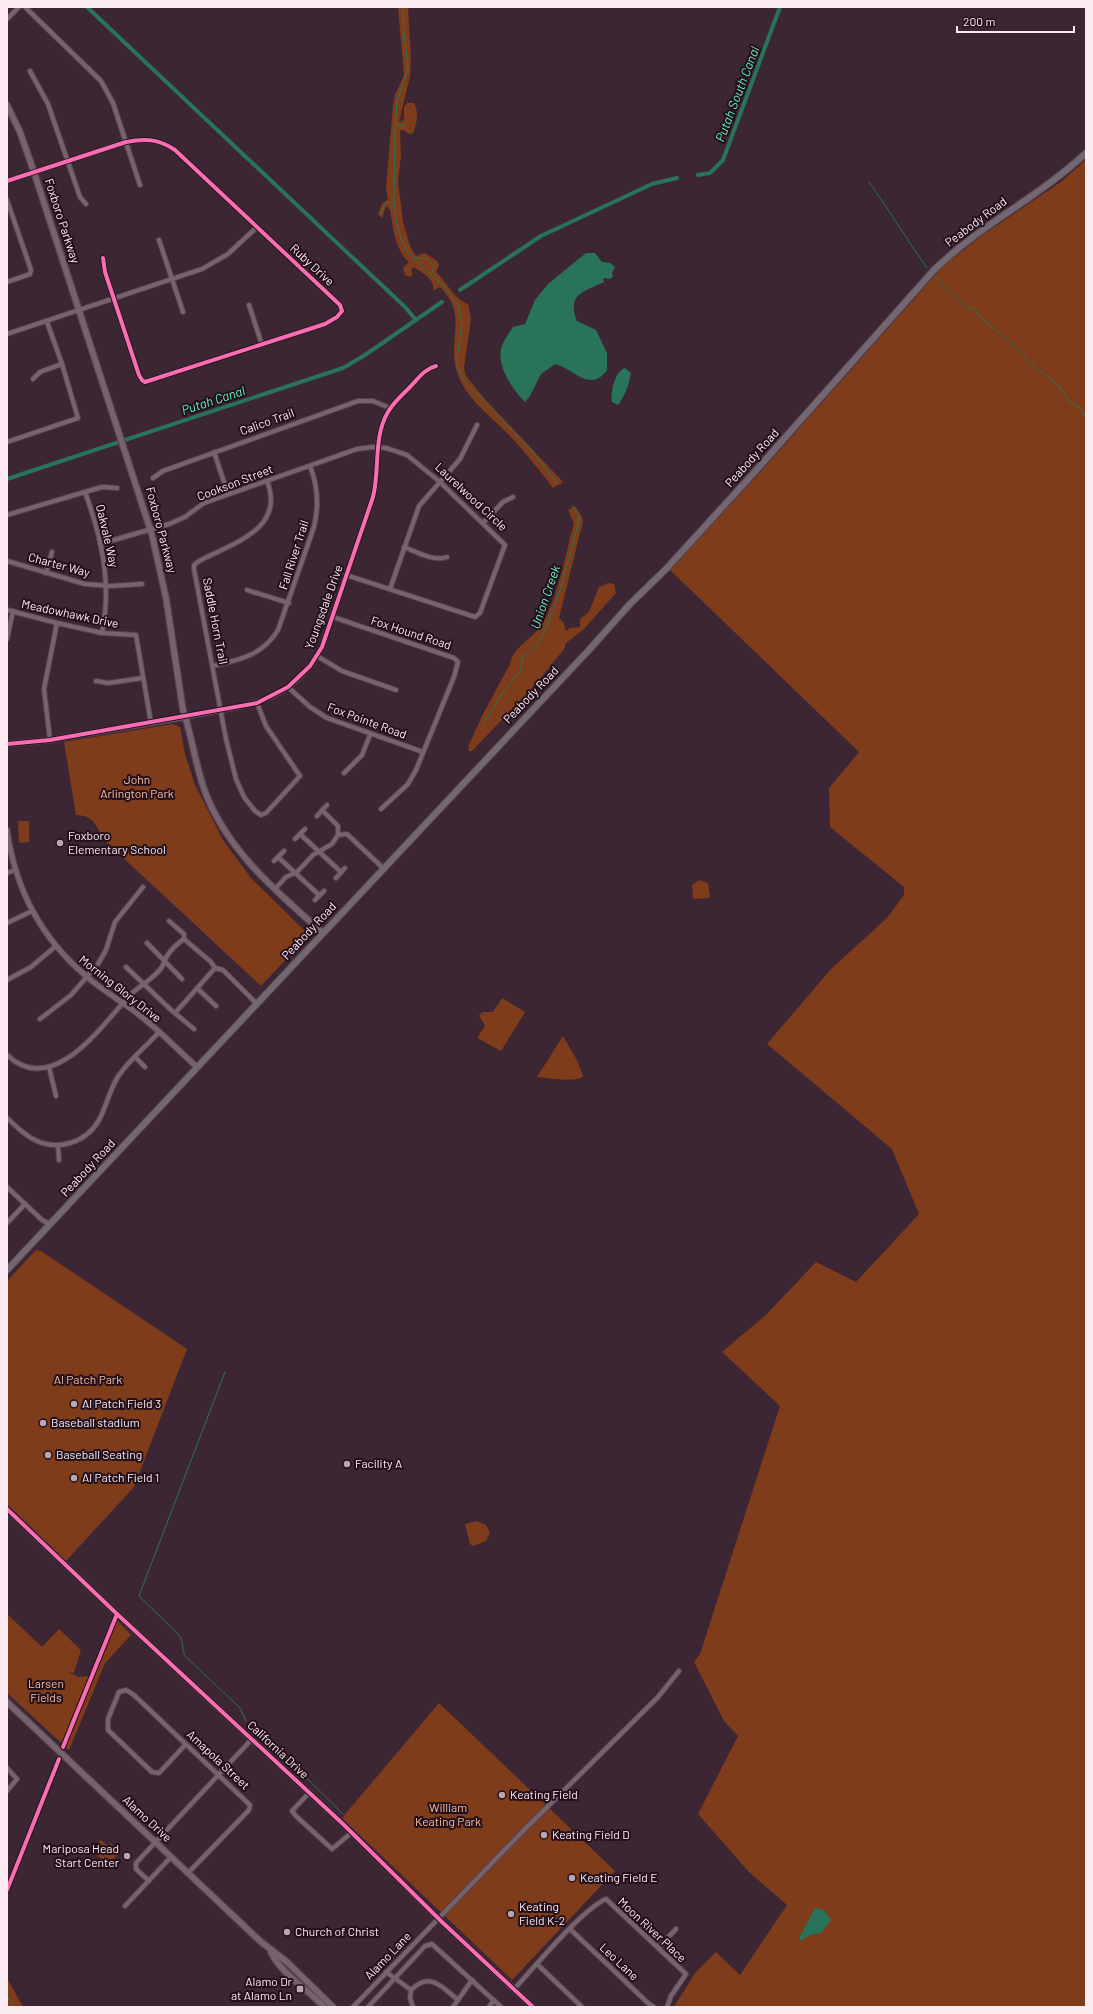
<svg xmlns="http://www.w3.org/2000/svg" width="1093" height="2014" font-family="Barlow,sans-serif">
  <style>
    .green { fill: #7e3c1a }
    .water { fill: #28735a }
    .lines { fill: none; stroke-linecap: round; stroke-linejoin: round }
    .stream { stroke: #28735a; stroke-width: 1 }
    .canal { stroke: #28735a; stroke-width: 4 }
    .minor-casing { stroke: #56444e; stroke-width: 6 }
    .tertiary-casing { stroke: #56444e; stroke-width: 7 }
    .secondary-casing { stroke: #56444e; stroke-width: 8 }
    .primary-casing { stroke: #56444e; stroke-width: 8 }
    .minor { stroke: #76636e; stroke-width: 4 }
    .tertiary { stroke: #76636e; stroke-width: 5 }
    .secondary { stroke: #76636e; stroke-width: 5.5 }
    .primary { stroke: #736774; stroke-width: 6 }
    .cycleway-casing { stroke: #220f19; stroke-width: 6 }
    .cycleway { stroke: #f96db3; stroke-width: 4 }
    .poi-dot { fill: #baa6b1; stroke: #220f19; stroke-width: 1.5 }
    .labels { text-anchor: middle; stroke-width: 4; stroke-linejoin: round; paint-order: stroke }
    .street-label { font-size: 12px; fill: #fdebf4; stroke: #220f19 }
    .park-label { font-size: 12px; fill: #f6bfa4; stroke: #220f19 }
    .poi-label { font-size: 12px; fill: #fdebf4; stroke: #220f19; text-anchor: start }
    .water-label { font-size: 13px; font-style: italic; fill: #61f5c1; stroke: #220f19 }
  </style>
  <rect width="100%" height="100%" fill="#3d2634"/>
  <g class="green">
    <path d="M398 7H408L411 60 410 76 399 122 404 120V107L407 103H414C419 111 417 125 413 133L409 134 403 130 400 131 401 155 398 182 403 222 410 246 416 256 425 253 437 261 439 265 436 272C447 282 453 298 468 304L471 319 464 368 466 376 483 397 563 482 553 488C540 471 526 453 511 437 493 418 467 400 458 375 445 341 470 316 440 287L433 291C435 279 424 274 415 268L413 267 411 270 413 274 410 277 405 275 403 268 409 262C395 250 393 227 390 210L386 206 382 218 378 214 382 204 388 199 386 188 393 106 395 95 404 75Z"/>
    <path d="M1086 160V2007H674L695 1973 716 1952 740 1975 787 1905 749 1872 698 1814 738 1736 724 1721 694 1662 700 1654 780 1406 722 1352 767 1314 816 1262 856 1282 919 1214 892 1149 767 1044 831 969 887 918 904 895V887L830 827 829 788 859 752 670 570 763 469 944 265 984 234 1062 181Z"/>
    <path d="M575 506 582 517 583 521 559 618 564 623 565 629 567 631 570 628 580 627V619L589 612 599 587 608 583 614 584 616 593 584 629 565 644V648L534 686 472 751H469L468 747 482 716 510 664C512 648 531 640 540 627 557 604 566 552 574 523L568 510Z"/>
    <path d="M173 724 180 727 185 754 195 785 223 840 251 878 306 932V938L261 986 105 841C95 826 96 816 76 815L64 742Z"/>
    <path d="M18 821H29V842L19 843Z"/>
    <path d="M699 880 708 883 710 896 709 898 693 899 692 885Z"/>
    <path d="M502 998 525 1012 501 1051 477 1038 485 1026 479 1015 483 1012H493Z"/>
    <path d="M563 1036 578 1062 583 1076C577 1083 547 1078 537 1077Z"/>
    <path d="M36 1250 41 1251 187 1349 134 1487 66 1561 7 1504V1281Z"/>
    <path d="M476 1521 486 1525 490 1533 486 1541 473 1546 470 1544 465 1524Z"/>
    <path d="M7 1614 42 1647 59 1629 81 1650 74 1673 67 1671 79 1677 89 1676 113 1616 131 1635 105 1663 69 1750 7 1693Z"/>
    <path d="M439 1703 615 1871 512 1980 342 1818Z"/>
    <path d="M101 1840 108 1846 111 1843 119 1853 108 1865 92 1850Z"/>
    <path d="M7 1978 23 2007H7Z"/>
  </g>
  <g class="water">
    <path d="M586 253H595L602 262 610 263 615 267 612 273 613 276 610 279 604 278 603 279 604 282C585 291 566 294 577 321L596 330 607 353V370C590 394 573 368 555 364L541 374 530 396 525 402C513 390 497 367 501 349 503 341 509 333 513 327L525 324 535 300 548 284Z"/>
    <path d="M625 368 631 373C629 384 625 396 618 405L612 402C610 392 615 371 625 368Z"/>
    <path d="M815 1908 824 1910 831 1920 821 1933 810 1935 800 1941 799 1938Z"/>
  </g>
  <g class="lines">
    <g class="stream">
      <path d="M403 7 404 34 408 68 397 102 395 130 394 202 397 225 402 241 412 258 444 286 458 305 462 322 457 359 458 368 465 382 531 450 557 483"/>
      <path d="M397 125H405"/>
      <path d="M869 182C890 211 907 240 927 268"/>
      <path d="M381 214 386 203 394 202"/>
      <path d="M414 258C423 258 430 257 434 268L432 273"/>
      <path d="M935 277C947 287 961 307 977 311V314L1022 353 1036 368 1058 385 1069 401 1079 407 1086 417"/>
      <path d="M482 726 504 691 520 671 523 656C528 652 535 649 539 642 558 609 568 559 579 521V515L572 506"/>
      <path d="M225 1372 139 1596 179 1635C184 1642 181 1650 186 1657L240 1708 246 1721"/>
      <path d="M268 1740 343 1814"/>
      <path d="M7 1996 13 2007"/>
    </g>
    <g class="canal">
      <path d="M87 7 405 307 416 320"/>
      <path d="M698 175 710 173 723 160 780 7"/>
      <path d="M460 290 541 236 652 184 677 178"/>
      <path d="M7 479 343 368 365 355 442 302"/>
    </g>
    <defs>
      <g id="minor">
        <path d="M25 7 101 81 113 103 140 185"/>
        <path d="M7 19 19 7"/>
        <path d="M30 71 48 104 80 197 86 204"/>
        <path d="M7 181 126 142C145 138 159 139 175 150L340 305 342 311 337 317 325 324 145 382 142 380 139 375 105 272 103 258"/>
        <path d="M7 200 31 270 30 274 7 282"/>
        <path d="M159 240 183 312"/>
        <path d="M249 305 262 345"/>
        <path d="M7 334 202 269 228 254 257 227"/>
        <path d="M33 379 40 372 62 364"/>
        <path d="M7 442 78 418 62 364 47 322"/>
        <path d="M214 452 228 494"/>
        <path d="M153 478 163 471 358 401H373L390 408"/>
        <path d="M85 492C102 539 112 583 102 633"/>
        <path d="M7 515 102 487 117 488"/>
        <path d="M483 523 503 502 513 497"/>
        <path d="M100 544 169 524 185 517 204 503 357 449 373 447 386 448 407 455 440 482 505 545 480 613 475 617 346 575"/>
        <path d="M404 547C417 552 434 562 447 557"/>
        <path d="M7 561 85 584 111 586 142 584"/>
        <path d="M46 573 52 552"/>
        <path d="M390 589 419 506 460 459 477 425"/>
        <path d="M247 590 289 603"/>
        <path d="M7 610 57 623 102 633 136 635 151 723"/>
        <path d="M333 617 454 658 458 662 454 677 416 770 408 784 381 809"/>
        <path d="M7 639 13 611"/>
        <path d="M317 656 342 671 396 690"/>
        <path d="M213 666C240 660 263 655 278 630L314 527C319 506 318 486 310 466"/>
        <path d="M96 681 108 683 143 678"/>
        <path d="M288 687 310 707 327 718 423 752"/>
        <path d="M257 703 266 726 300 776 266 813 261 815 255 811 244 797 236 779 226 739 194 569V565L199 561C233 543 286 529 267 481"/>
        <path d="M186 717C244 705 291 706 322 647L373 497C380 470 373 437 388 412 393 403 402 395 410 387 418 379 424 369 436 366"/>
        <path d="M50 740 44 689 57 623"/>
        <path d="M344 773 362 755 370 735"/>
        <path d="M322 810 338 826V835L347 834 383 868"/>
        <path d="M317 816 327 805"/>
        <path d="M300 834 341 872"/>
        <path d="M295 839 305 829"/>
        <path d="M278 857 319 895"/>
        <path d="M274 861 284 851"/>
        <path d="M7 873 15 870"/>
        <path d="M336 878 345 868"/>
        <path d="M275 889 286 877 297 872 313 855 332 844 338 835"/>
        <path d="M315 900 324 891"/>
        <path d="M169 921 184 934V939L211 962 215 968"/>
        <path d="M7 923 32 911"/>
        <path d="M147 943 182 979"/>
        <path d="M126 967 170 1009 194 1029"/>
        <path d="M215 968 223 970 256 1003"/>
        <path d="M7 980 31 967 56 946"/>
        <path d="M197 988 216 1006"/>
        <path d="M176 1012 215 968"/>
        <path d="M40 1019 71 995 98 964 106 950 115 922 143 887"/>
        <path d="M7 1055C52 1098 101 1027 128 997 138 986 153 980 162 967 164 964 165 959 167 956 171 950 178 943 184 939"/>
        <path d="M136 1058 145 1067"/>
        <path d="M49 1067 56 1096"/>
        <path d="M7 1118C15 1125 23 1134 33 1139 57 1152 86 1143 99 1120 106 1107 109 1093 116 1080 126 1062 146 1047 159 1032"/>
        <path d="M58 1146 59 1160"/>
        <path d="M7 1187 42 1220 50 1224"/>
        <path d="M7 1223 25 1204"/>
        <path d="M186 1744 159 1773 152 1772 108 1730V1719L119 1692 126 1690 134 1695 250 1805 249 1810 188 1873"/>
        <path d="M7 1768 17 1779 7 1791"/>
        <path d="M309 1793 292 1811 296 1816 332 1849 351 1833"/>
        <path d="M149 1881 136 1869V1863L252 1739"/>
        <path d="M125 1906 171 1857"/>
        <path d="M570 1929 649 2004 654 2007"/>
        <path d="M658 1948 676 1929"/>
        <path d="M537 1964 582 2007"/>
        <path d="M386 1972 411 1990"/>
        <path d="M514 1989C535 1967 581 1910 606 1899L686 1974 671 1996 667 2007"/>
        <path d="M353 2007 523 1831 658 1697 679 1671"/>
        <path d="M368 2007 425 1946 432 1944 501 2007"/>
        <path d="M413 2007 410 1998 411 1990C430 1971 442 1987 458 2000"/>
        <path d="M453 2007 472 1980"/>
        <path d="M489 2007 494 2000"/>
      </g>
      <g id="tertiary">
        <path d="M7 744 50 740 186 717"/>
        <path d="M7 830C15 888 41 938 86 976 104 992 125 1003 143 1018 162 1033 179 1051 197 1067"/>
        <path d="M7 1509 117 1614 343 1824 442 1922 533 2007"/>
      </g>
      <g id="secondary">
        <path d="M7 105 20 132 34 172 152 535 166 598 183 710C192 736 195 763 204 789 226 850 276 891 323 933"/>
        <path d="M7 1702 260 1941 287 1962 333 2007"/>
        <path d="M271 1952C281 1974 308 1989 324 2007"/>
      </g>
      <path id="primary" d="M7 1270 588 651 630 604 667 568 751 476 934 270C980 225 1039 197 1086 153"/>
    </defs>
    <use href="#minor" class="minor-casing"/>
    <use href="#tertiary" class="tertiary-casing"/>
    <use href="#secondary" class="secondary-casing"/>
    <use href="#primary" class="primary-casing"/>
    <use href="#minor" class="minor"/>
    <use href="#tertiary" class="tertiary"/>
    <use href="#secondary" class="secondary"/>
    <use href="#primary" class="primary"/>
    <defs>
      <g id="cycleway">
        <path d="M7 181 126 142C145 138 159 139 175 150L340 305 342 311 337 317 325 324 145 382 142 380 139 375 105 272 103 258"/>
        <path d="M7 744 50 740 257 703 288 687 310 666 322 647 373 497C380 470 373 437 388 412 393 403 402 395 410 387 418 379 424 369 436 366"/>
        <path d="M7 1509 117 1614 343 1824 442 1922 533 2007"/>
        <path d="M63 1747 117 1614"/>
        <path d="M7 1890 59 1759"/>
      </g>
    </defs>
    <use href="#cycleway" class="cycleway-casing"/>
    <use href="#cycleway" class="cycleway"/>
  </g>
  <g class="poi-dot">
    <circle cx="60" cy="843" r="4"/>
    <circle cx="74" cy="1404" r="4"/>
    <circle cx="43" cy="1423" r="4"/>
    <circle cx="48" cy="1455" r="4"/>
    <circle cx="347" cy="1464" r="4"/>
    <circle cx="74" cy="1478" r="4"/>
    <circle cx="502" cy="1795" r="4"/>
    <circle cx="544" cy="1835" r="4"/>
    <circle cx="127" cy="1856" r="4"/>
    <circle cx="572" cy="1878" r="4"/>
    <circle cx="511" cy="1914" r="4"/>
    <circle cx="287" cy="1932" r="4"/>
    <rect x="296" y="1985" width="8" height="8" rx="2"/>
  </g>
  <g class="labels">
    <g class="street-label">
      <text transform="translate(62 221) rotate(72)" y="4">Foxboro Parkway</text>
      <text transform="translate(976 222) rotate(-37)" y="4">Peabody Road</text>
      <text transform="translate(312 265) rotate(43)" y="4">Ruby Drive</text>
      <text transform="translate(267 422) rotate(-20)" y="4">Calico Trail</text>
      <text transform="translate(752 458) rotate(-48)" y="4">Peabody Road</text>
      <text transform="translate(235 483) rotate(-21)" y="4">Cookson Street</text>
      <text transform="translate(471 497) rotate(43)" y="4">Laurelwood Circle</text>
      <text transform="translate(161 530) rotate(75)" y="4">Foxboro Parkway</text>
      <text transform="translate(107 536) rotate(77)" y="4">Oakvale Way</text>
      <text transform="translate(294 555) rotate(-72)" y="4">Fall River Trail</text>
      <text transform="translate(59 565) rotate(15)" y="4">Charter Way</text>
      <text transform="translate(324 607) rotate(-70)" y="4">Youngsdale Drive</text>
      <text transform="translate(70 614) rotate(12)" y="4">Meadowhawk Drive</text>
      <text transform="translate(215 621) rotate(79)" y="4">Saddle Horn Trail</text>
      <text transform="translate(411 633) rotate(18)" y="4">Fox Hound Road</text>
      <text transform="translate(531 695) rotate(-46)" y="4">Peabody Road</text>
      <text transform="translate(367 721) rotate(20)" y="4">Fox Pointe Road</text>
      <text transform="translate(309 931) rotate(-47)" y="4">Peabody Road</text>
      <text transform="translate(120 989) rotate(38)" y="4">Morning Glory Drive</text>
      <text transform="translate(88 1168) rotate(-47)" y="4">Peabody Road</text>
      <text transform="translate(278 1750) rotate(43)" y="4">California Drive</text>
      <text transform="translate(218 1760) rotate(43)" y="4">Amapola Street</text>
      <text transform="translate(147 1819) rotate(43)" y="4">Alamo Drive</text>
      <text transform="translate(652 1930) rotate(43)" y="4">Moon River Place</text>
      <text transform="translate(388 1956) rotate(-46)" y="4">Alamo Lane</text>
      <text transform="translate(619 1962) rotate(43)" y="4">Leo Lane</text>
    </g>
    <g class="park-label">
      <text x="137" y="784">John<tspan x="137" dy="14">Arlington Park</tspan></text>
      <text x="88" y="1384">Al Patch Park</text>
      <text x="46" y="1688">Larsen<tspan x="46" dy="14">Fields</tspan></text>
      <text x="448" y="1812">William<tspan x="448" dy="14">Keating Park</tspan></text>
    </g>
    <g class="poi-label">
      <text x="68" y="840">Foxboro<tspan x="68" dy="14">Elementary School</tspan></text>
      <text x="82" y="1408">Al Patch Field 3</text>
      <text x="51" y="1427">Baseball stadium</text>
      <text x="56" y="1459">Baseball Seating</text>
      <text x="355" y="1468">Facility A</text>
      <text x="82" y="1482">Al Patch Field 1</text>
      <text x="510" y="1799">Keating Field</text>
      <text x="552" y="1839">Keating Field D</text>
      <text x="119" y="1853" text-anchor="end">Mariposa Head<tspan x="119" dy="14">Start Center</tspan></text>
      <text x="580" y="1882">Keating Field E</text>
      <text x="519" y="1911">Keating<tspan x="519" dy="14">Field K-2</tspan></text>
      <text x="295" y="1936">Church of Christ</text>
      <text x="292" y="1986" text-anchor="end">Alamo Dr<tspan x="292" dy="14">at Alamo Ln</tspan></text>
    </g>
    <g class="water-label">
      <text transform="translate(737 94) rotate(-69)" y="5">Putah South Canal</text>
      <text transform="translate(213 400) rotate(-18)" y="5">Putah Canal</text>
      <text transform="translate(545 597) rotate(-71)" y="5">Union Creek</text>
    </g>
  </g>
  <rect width="1093" height="2014" fill="none" stroke="#fdebf4" stroke-width="16"/>
  <path d="M957 26v6h117v-6" fill="none" stroke="#fdebf4" stroke-width="2"/>
  <text x="963" y="26" font-size="12" fill="#fdebf4" stroke="#220f19" stroke-width="3" paint-order="stroke">200 m</text>
</svg>
